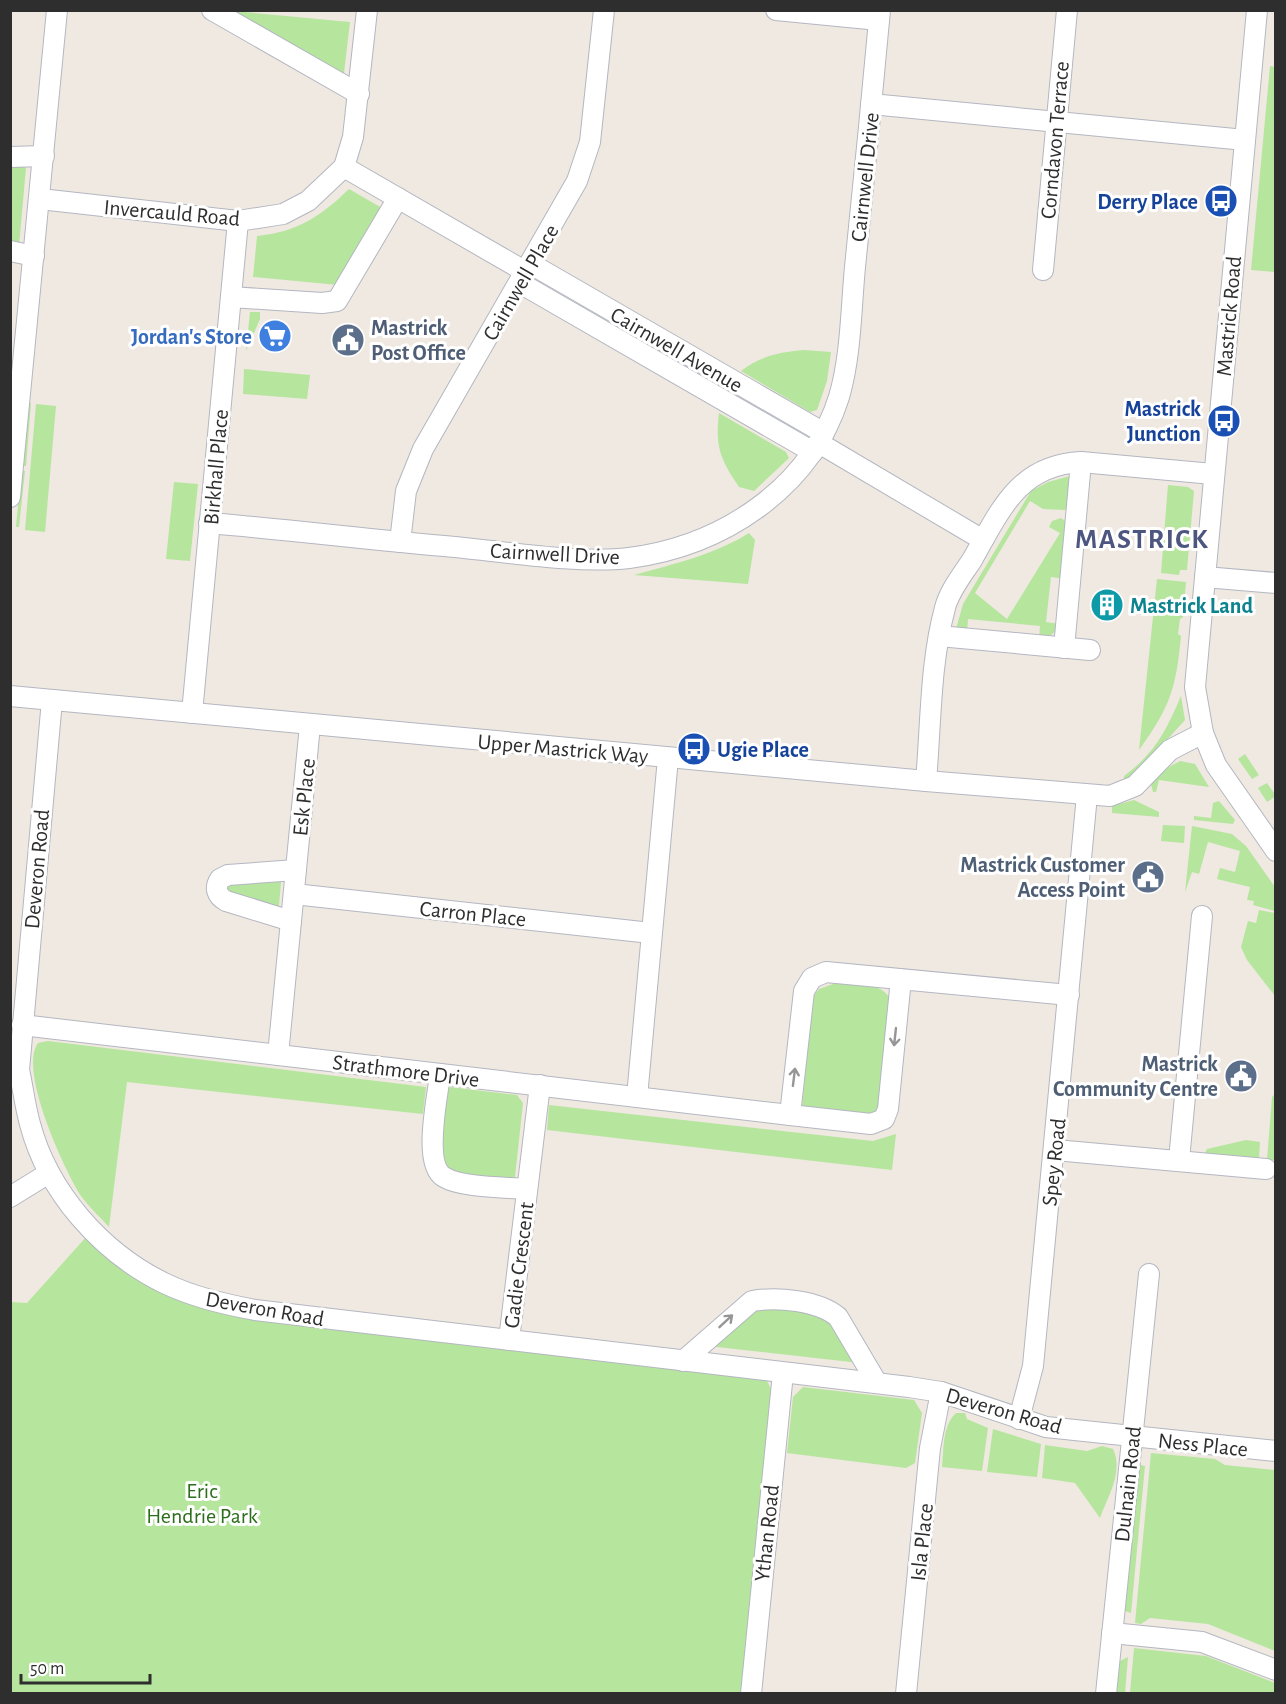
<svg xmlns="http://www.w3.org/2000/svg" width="1286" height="1704" font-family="'Alegreya Sans',sans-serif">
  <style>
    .green { fill: #b6e59e }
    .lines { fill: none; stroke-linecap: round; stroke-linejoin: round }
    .street-casing { stroke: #b4b7c1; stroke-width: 22 }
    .street { stroke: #fff; stroke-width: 20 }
    .oneway { stroke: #969696 }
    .labels { text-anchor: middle; stroke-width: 6; stroke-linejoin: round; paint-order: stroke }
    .street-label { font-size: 22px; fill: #2e2e2e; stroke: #fff }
    .transit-label { font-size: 22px; font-weight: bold; fill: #164399; stroke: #fff; text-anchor: end }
    .service-label { font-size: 22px; font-weight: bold; fill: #4e5e75; stroke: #fff; text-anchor: end }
    .shop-label { font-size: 22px; font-weight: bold; fill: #366cbe; stroke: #fff; text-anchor: end }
    .culture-label { font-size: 22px; font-weight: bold; fill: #0d838f; stroke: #fff; text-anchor: start }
    .park-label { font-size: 22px; fill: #2c6e1b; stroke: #fff }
    .district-label { font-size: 28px; font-weight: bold; letter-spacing: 1.5px; fill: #4d5680; stroke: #fff }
  </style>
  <rect width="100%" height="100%" fill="#efe9e1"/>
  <g class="green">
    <path d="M234 11 350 22 344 73 336 74Z"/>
    <path d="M1270 66 1276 67 1275 272 1251 270Z"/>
    <path d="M10 164H20L26 168 19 245H10Z"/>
    <path d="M349 189 382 208 338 285 253 277 257 236C297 232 320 217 349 189Z"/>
    <path d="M250 312H260V319L246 351Z"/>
    <path d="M804 350 831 352 827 381 817 410 810 412 741 371C760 356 780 352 804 350Z"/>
    <path d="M244 369 310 375 307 399 243 394Z"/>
    <path d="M27 403H31L26 466H22Z"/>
    <path d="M36 404 56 406 45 532 25 530Z"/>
    <path d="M719 413 786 452 789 458 754 491 739 487C720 459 715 447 719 413Z"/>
    <path d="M21 471H25L19 527H16Z"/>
    <path d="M1070 476V505L1065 510 1043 509 1030 501 975 593 1007 619 1060 533 1049 527 1052 521 1061 518 1069 524 1065 579 1051 577 1046 622 1060 624C1055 634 1050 637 1039 639L1040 626 968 619 967 632 956 629 963 604 1031 491 1048 482Z"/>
    <path d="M174 482 198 484 190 561 166 559Z"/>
    <path d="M1168 485 1188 487 1194 491 1187 570H1180L1179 575 1161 573Z"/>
    <path d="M749 533 755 540 748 584 634 575C673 564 714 555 749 533Z"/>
    <path d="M1157 579 1186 582 1183 617 1180 619 1178 634 1181 636C1176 689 1170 707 1139 750Z"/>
    <path d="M1181 696 1185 720 1136 774 1124 781V776C1155 753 1166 731 1181 696Z"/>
    <path d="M1245 754 1259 775 1252 779 1238 759Z"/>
    <path d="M1180 761 1195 764 1209 787 1159 780 1156 792H1153L1151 784 1165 769Z"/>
    <path d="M1267 783 1276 796 1267 802 1258 788Z"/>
    <path d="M1134 800 1159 812V817L1112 813V806Z"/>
    <path d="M1219 801 1235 820 1233 824 1194 820V816L1211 818 1213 803Z"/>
    <path d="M1163 825 1185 826 1184 843 1161 841Z"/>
    <path d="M1192 826 1232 834 1246 846 1275 887V911L1253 905 1254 901 1247 900 1250 887 1217 879 1220 868 1235 872 1240 851 1208 842 1199 874 1192 872 1185 892Z"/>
    <path d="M282 871 278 917 226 901 217 883Z"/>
    <path d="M1259 910 1275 913V996L1247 960 1241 947 1248 921 1256 923Z"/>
    <path d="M836 983C856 985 881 981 891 1000L881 1105 876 1114 866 1117 802 1107 813 997 819 989Z"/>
    <path d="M48 1041 426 1087 423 1114 127 1082 109 1227C100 1217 89 1207 81 1196 64 1169 18 1070 38 1043Z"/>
    <path d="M450 1087 517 1095 523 1103 515 1177 508 1180C485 1177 455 1180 441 1159L445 1093Z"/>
    <path d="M1275 1094V1160H1267L1272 1097Z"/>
    <path d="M549 1105 873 1141 896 1134 892 1170 547 1130Z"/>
    <path d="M1246 1140 1260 1142 1259 1158 1205 1153 1207 1149Z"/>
    <path d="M87 1236 162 1291 758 1376 767 1381 772 1391 743 1693H11L10 1302 27 1303Z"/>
    <path d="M761 1304 826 1316 860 1363 708 1346Z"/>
    <path d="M803 1387 914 1400 922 1413 915 1463 906 1468 787 1453 793 1397Z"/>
    <path d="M956 1413H965L967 1419 988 1428 982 1471 942 1467C944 1449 942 1426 956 1413Z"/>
    <path d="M993 1429 1041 1444 1037 1477 987 1472Z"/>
    <path d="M1045 1445 1087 1451 1102 1446 1113 1449C1124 1472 1107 1498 1100 1518L1075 1483 1042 1478Z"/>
    <path d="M1151 1453 1215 1459 1225 1465 1275 1470V1651L1208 1624 1150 1618 1141 1624 1135 1623Z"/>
    <path d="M1136 1464 1145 1466 1131 1613 1122 1610Z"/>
    <path d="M1134 1648 1206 1656 1275 1683V1693H1130Z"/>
    <path d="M1128 1657 1125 1693 1115 1694 1118 1662Z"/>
  </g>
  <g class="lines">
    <defs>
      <g id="street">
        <path d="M212 10 359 94"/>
        <path d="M776 10 879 20"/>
        <path d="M1257 10 1195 687 1203 733 1216 765 1276 851"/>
        <path d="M871 104 1245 140"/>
        <path d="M10 157 44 156"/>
        <path d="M344 167 526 272"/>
        <path d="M40 199 238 221 283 214 308 201 344 167 353 137 367 10"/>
        <path d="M10 251 34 256"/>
        <path d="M531 264 824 433"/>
        <path d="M1043 270 1067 10"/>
        <path d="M520 283 813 452"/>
        <path d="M231 297 322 303 337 301 398 198"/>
        <path d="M819 443 983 540"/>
        <path d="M10 497 57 10"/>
        <path d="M209 523C291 530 373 540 455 547 507 552 579 564 629 558 722 546 810 489 839 397 851 356 851 309 855 267 864 181 872 96 880 10"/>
        <path d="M400 542 406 491 423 449 577 181 590 142 604 10"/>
        <path d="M1205 577 1276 583"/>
        <path d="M939 636 1090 650"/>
        <path d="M1064 648 1081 462"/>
        <path d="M10 696 926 781 1110 796 1135 786 1170 750 1203 733"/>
        <path d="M52 700 19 1070C23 1088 25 1106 30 1124 48 1192 101 1252 164 1283 193 1297 224 1304 255 1310L909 1387 941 1392 1046 1427 1276 1451"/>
        <path d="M192 713 238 221"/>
        <path d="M926 781C931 724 930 663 945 608 949 591 963 574 972 560 1000 511 1018 465 1081 462L1213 474"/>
        <path d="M294 894 651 933"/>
        <path d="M291 921 226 901C217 896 214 888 220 879L228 875 296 870"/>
        <path d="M901 979 888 1109 884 1119 871 1124 790 1115 804 991 812 978 826 972 1069 995"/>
        <path d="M22 1025 790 1115"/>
        <path d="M278 1055 310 725"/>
        <path d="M440 1074C438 1096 422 1164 444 1177 462 1188 505 1187 527 1189"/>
        <path d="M637 1097 668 758"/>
        <path d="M1055 1150 1266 1169"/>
        <path d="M1179 1160 1202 916"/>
        <path d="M10 1197 49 1173"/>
        <path d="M509 1340 540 1085"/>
        <path d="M683 1361 752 1301C777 1297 818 1300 838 1317L877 1383"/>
        <path d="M1019 1419 1033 1366 1087 795"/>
        <path d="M1112 1633 1202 1642 1276 1670"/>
        <path d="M751 1694 783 1373"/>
        <path d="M906 1694 930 1448 941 1392"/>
        <path d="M1106 1694 1149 1274"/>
      </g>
    </defs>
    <use href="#street" class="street-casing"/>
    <use href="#street" class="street"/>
  </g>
  <defs><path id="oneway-shaft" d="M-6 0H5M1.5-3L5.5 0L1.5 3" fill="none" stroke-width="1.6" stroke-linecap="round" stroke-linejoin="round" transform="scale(1.5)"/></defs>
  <g class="oneway">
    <use href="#oneway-shaft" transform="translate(895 1037) rotate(96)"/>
    <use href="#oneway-shaft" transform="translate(794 1077) rotate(-83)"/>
    <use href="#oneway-shaft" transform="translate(726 1321) rotate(-43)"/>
  </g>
  <defs>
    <symbol id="bus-disc" viewBox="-11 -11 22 22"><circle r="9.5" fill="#1a4fb4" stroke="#fff"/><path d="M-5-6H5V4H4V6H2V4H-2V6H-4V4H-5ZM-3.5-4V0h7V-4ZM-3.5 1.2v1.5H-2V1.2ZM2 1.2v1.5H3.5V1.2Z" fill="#fff"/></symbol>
    <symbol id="supermarket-disc" viewBox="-11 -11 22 22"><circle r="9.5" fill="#3f7fe0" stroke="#fff"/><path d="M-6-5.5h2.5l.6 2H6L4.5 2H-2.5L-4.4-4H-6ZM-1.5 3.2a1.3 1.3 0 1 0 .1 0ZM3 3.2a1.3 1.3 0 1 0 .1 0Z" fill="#fff"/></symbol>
    <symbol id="civic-disc" viewBox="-11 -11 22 22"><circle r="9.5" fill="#5c6f8a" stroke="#fff"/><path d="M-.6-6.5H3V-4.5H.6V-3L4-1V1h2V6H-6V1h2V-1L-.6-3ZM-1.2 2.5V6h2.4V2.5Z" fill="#fff"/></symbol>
    <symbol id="building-disc" viewBox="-11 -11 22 22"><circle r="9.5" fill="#0f9aa8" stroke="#fff"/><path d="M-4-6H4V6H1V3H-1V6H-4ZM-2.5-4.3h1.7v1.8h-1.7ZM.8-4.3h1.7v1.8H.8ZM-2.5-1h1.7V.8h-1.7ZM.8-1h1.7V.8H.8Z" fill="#fff"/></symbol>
  </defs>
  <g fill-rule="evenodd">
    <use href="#bus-disc" x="1202" y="182" width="38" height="38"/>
    <use href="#supermarket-disc" x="256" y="317" width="38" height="38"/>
    <use href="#civic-disc" x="329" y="321" width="38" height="38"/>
    <use href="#bus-disc" x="1205" y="402" width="38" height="38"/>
    <use href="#building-disc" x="1088" y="586" width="38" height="38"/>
    <use href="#bus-disc" x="675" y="730" width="38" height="38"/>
    <use href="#civic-disc" x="1129" y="858" width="38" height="38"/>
    <use href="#civic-disc" x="1222" y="1057" width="38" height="38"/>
  </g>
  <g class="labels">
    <g class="street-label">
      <text transform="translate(1054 140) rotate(-85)" y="8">Corndavon Terrace</text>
      <text transform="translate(864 177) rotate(-84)" y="8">Cairnwell Drive</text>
      <text transform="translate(172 212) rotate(5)" y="8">Invercauld Road</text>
      <text transform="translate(520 282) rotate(-60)" y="8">Cairnwell Place</text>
      <text transform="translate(1228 316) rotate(-85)" y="8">Mastrick Road</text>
      <text transform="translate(677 349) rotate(30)" y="8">Cairnwell Avenue</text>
      <text transform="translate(215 467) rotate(-85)" y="8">Birkhall Place</text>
      <text transform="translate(555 553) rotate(3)" y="8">Cairnwell Drive</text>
      <text transform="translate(563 748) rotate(5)" y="8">Upper Mastrick Way</text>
      <text transform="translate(303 797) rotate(-84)" y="8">Esk Place</text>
      <text transform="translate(36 869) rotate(-85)" y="8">Deveron Road</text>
      <text transform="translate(473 913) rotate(6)" y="8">Carron Place</text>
      <text transform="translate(406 1070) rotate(7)" y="8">Strathmore Drive</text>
      <text transform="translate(1053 1162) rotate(-84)" y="8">Spey Road</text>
      <text transform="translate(518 1265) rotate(-83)" y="8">Gadie Crescent</text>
      <text transform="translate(265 1308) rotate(10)" y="8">Deveron Road</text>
      <text transform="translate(1004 1410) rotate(16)" y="8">Deveron Road</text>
      <text transform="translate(1203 1444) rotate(6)" y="8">Ness Place</text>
      <text transform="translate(1127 1484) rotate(-84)" y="8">Dulnain Road</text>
      <text transform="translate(766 1533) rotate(-84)" y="8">Ythan Road</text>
      <text transform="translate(921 1542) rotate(-84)" y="8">Isla Place</text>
    </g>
    <g class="transit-label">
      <text x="1198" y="209">Derry Place</text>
      <text x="1201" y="416">Mastrick<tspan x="1201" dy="25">Junction</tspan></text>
      <text x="717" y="757" text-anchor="start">Ugie Place</text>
    </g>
    <g class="service-label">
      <text x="371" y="335" text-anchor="start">Mastrick<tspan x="371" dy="25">Post Office</tspan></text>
      <text x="1125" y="872">Mastrick Customer<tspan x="1125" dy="25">Access Point</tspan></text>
      <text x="1218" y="1071">Mastrick<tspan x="1218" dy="25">Community Centre</tspan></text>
    </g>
    <g class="shop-label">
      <text x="252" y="344">Jordan's Store</text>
    </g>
    <g class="culture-label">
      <text x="1130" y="613">Mastrick Land</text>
    </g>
    <g class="park-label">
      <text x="202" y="1498">Eric<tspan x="202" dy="25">Hendrie Park</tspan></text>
    </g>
    <g class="district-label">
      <text x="1142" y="548">MASTRICK</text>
    </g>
  </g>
  <rect width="1286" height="1704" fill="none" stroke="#2e2e2e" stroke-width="24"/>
  <path d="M21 1674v9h129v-9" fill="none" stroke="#2e2e2e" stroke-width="3"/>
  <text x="30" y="1674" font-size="18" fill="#2e2e2e" stroke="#ffffff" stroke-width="4.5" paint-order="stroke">50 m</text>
</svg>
